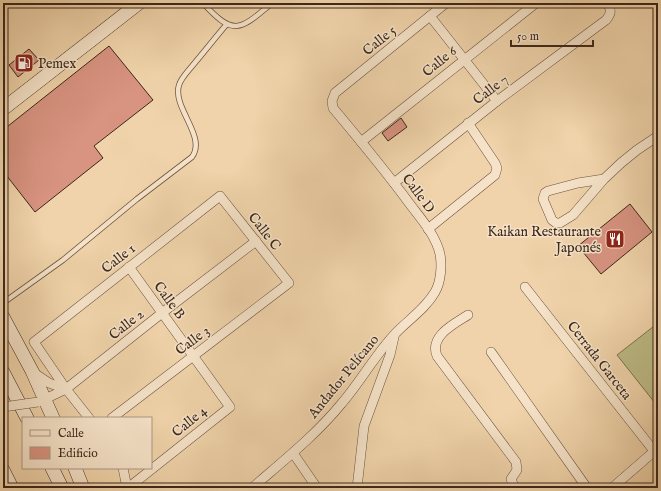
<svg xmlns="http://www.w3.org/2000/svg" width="661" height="491" font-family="'IM FELL English',serif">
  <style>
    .green { fill: #bdbb86; stroke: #7c7251 }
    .building { fill: #d89381; stroke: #3c281c }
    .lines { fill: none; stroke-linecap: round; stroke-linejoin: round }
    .service-casing { stroke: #695340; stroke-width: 6 }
    .minor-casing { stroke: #695340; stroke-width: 10 }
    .secondary-casing { stroke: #3c281c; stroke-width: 14 }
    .service { stroke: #f5e2c8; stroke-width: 4.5 }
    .minor { stroke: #f5e2c8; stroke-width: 9 }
    .secondary { stroke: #f5e2c8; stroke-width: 13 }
    .minor-bridge-casing { stroke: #695340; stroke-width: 10; stroke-linecap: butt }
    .minor-bridge { stroke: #f5e2c8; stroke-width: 9 }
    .labels { text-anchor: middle; stroke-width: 3; stroke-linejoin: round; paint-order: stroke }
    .street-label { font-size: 14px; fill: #3c281c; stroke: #f5e2c8 }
    .poi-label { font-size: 14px; fill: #3c281c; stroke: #f5e2c8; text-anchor: start }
  </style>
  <rect width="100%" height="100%" fill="#f0d3aa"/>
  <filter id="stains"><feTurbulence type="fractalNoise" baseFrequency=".005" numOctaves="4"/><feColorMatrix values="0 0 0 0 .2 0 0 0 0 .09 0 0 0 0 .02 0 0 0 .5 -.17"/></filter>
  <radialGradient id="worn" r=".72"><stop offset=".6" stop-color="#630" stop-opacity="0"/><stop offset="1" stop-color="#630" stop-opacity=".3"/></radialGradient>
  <path class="green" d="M658 323V400L655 403 617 355Z"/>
  <g class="building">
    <path d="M109 46 153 100 94 146 103 158 35 212 3 171V130Z"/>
    <path d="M29 49 39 60 18 77 9 65Z"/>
    <path d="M401 118 407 127 388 141 382 133Z"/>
    <path d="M630 204 652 232 601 274 578 246Z"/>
  </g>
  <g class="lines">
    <defs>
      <g id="service">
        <path d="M203 3C234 37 240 30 272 3"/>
        <path d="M3 303 63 260 137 199 192 157C207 136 172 108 179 85 181 78 188 71 193 65 204 52 215 38 226 25"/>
      </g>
      <g id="minor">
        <path d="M430 16 497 101"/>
        <path d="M361 142 536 3"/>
        <path d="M604 179 578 183 548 191 545 193 543 199 552 220 556 223H560L573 215 604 179 621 163 637 150 658 136"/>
        <path d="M394 183 497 101 606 20C611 14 612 10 607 3"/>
        <path d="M428 229 495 175 497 168 495 163 468 123"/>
        <path d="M525 287 654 451"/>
        <path d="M468 315C454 324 429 336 437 356L516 462 517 470 511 479 513 484 516 488"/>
        <path d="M491 352 587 488"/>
        <path d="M34 373 49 383 66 389"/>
        <path d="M41 401 66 389 162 313 256 241"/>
        <path d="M89 418 66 389 34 342 220 196 289 283 112 418"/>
        <path d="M293 453 317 488"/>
        <path d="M123 468 127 488"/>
        <path d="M128 488 230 407 129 267"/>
        <path d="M252 488C283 461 316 435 342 403 360 382 374 357 393 336 406 321 425 310 435 292 441 282 442 265 440 254 435 234 421 219 409 203 385 170 359 139 333 108L332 101 335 93 446 3"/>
        <path d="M357 488 364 426 390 355 394 337"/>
        <path d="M612 488 658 448"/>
      </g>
      <g id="secondary">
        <path d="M3 109 139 3"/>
        <path d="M3 317 32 371 53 418"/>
        <path d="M3 372 27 418"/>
        <path d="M52 468 62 488"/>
        <path d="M75 468 83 488"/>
        <path d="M3 470 12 488"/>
      </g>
    </defs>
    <use href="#service" class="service-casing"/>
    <use href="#minor" class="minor-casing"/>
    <use href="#secondary" class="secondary-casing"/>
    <use href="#service" class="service"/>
    <use href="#minor" class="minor"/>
    <use href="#secondary" class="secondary"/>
    <defs>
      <path id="minor-bridge" d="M3 407 38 402"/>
    </defs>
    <use href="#minor-bridge" class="minor-bridge-casing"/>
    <use href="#minor-bridge" class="minor-bridge"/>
  </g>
  <defs>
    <symbol id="fuel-square" viewBox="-11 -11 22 22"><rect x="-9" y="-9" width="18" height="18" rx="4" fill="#8f2418" stroke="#f5e2c8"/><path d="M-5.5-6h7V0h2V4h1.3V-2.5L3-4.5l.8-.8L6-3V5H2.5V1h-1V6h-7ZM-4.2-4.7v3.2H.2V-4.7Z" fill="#fff"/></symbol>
    <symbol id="restaurant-square" viewBox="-11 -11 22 22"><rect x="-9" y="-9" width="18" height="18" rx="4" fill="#8f2418" stroke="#f5e2c8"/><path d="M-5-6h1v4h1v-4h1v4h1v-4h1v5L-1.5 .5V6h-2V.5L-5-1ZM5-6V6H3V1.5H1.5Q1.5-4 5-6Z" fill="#fff"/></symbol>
  </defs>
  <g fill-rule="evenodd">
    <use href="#fuel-square" x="13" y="52" width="22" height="22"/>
    <use href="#restaurant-square" x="604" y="228" width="22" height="22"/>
  </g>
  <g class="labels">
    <g class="street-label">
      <text transform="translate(379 40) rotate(-39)" y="5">Calle 5</text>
      <text transform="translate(439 61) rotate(-39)" y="5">Calle 6</text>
      <text transform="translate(490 89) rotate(-37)" y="5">Calle 7</text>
      <text transform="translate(419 193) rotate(53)" y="5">Calle D</text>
      <text transform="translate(265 231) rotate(52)" y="5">Calle C</text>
      <text transform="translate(118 258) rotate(-38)" y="5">Calle 1</text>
      <text transform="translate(170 300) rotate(54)" y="5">Calle B</text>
      <text transform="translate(126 324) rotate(-38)" y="5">Calle 2</text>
      <text transform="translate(192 340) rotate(-37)" y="5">Calle 3</text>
      <text transform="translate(600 360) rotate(52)" y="5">Cerrada Garceta</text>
      <text transform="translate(343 376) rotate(-51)" y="5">Andador Pelícano</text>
      <text transform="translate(189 421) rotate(-39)" y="5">Calle 4</text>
    </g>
    <g class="poi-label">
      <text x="38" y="68">Pemex</text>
      <text x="601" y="236" text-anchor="end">Kaikan Restaurante<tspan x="601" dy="16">Japonés</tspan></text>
    </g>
  </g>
  <rect width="661" height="491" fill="none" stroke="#f0d3aa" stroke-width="16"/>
  <rect x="4" y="4" width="653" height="483" fill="none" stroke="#3c281c" stroke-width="2"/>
  <rect x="8" y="8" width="645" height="475" fill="none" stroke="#3c281c"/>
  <rect x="22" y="417" width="130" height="52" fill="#f5e2c8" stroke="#ab9883"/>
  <rect x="30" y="430" width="20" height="6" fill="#f5e2c8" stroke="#ab9883"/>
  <text x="58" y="437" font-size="12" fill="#3c281c">Calle</text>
  <rect x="30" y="447" width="20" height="12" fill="#d89381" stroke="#ab9883"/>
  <text x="58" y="457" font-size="12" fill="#3c281c">Edificio</text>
  <path d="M511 40v6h82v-6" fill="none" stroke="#3c281c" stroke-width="2"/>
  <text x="517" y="40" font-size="12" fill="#3c281c" stroke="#f5e2c8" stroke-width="3" paint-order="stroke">50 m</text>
  <rect width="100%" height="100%" filter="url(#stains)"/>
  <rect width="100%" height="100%" fill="url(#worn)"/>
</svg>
